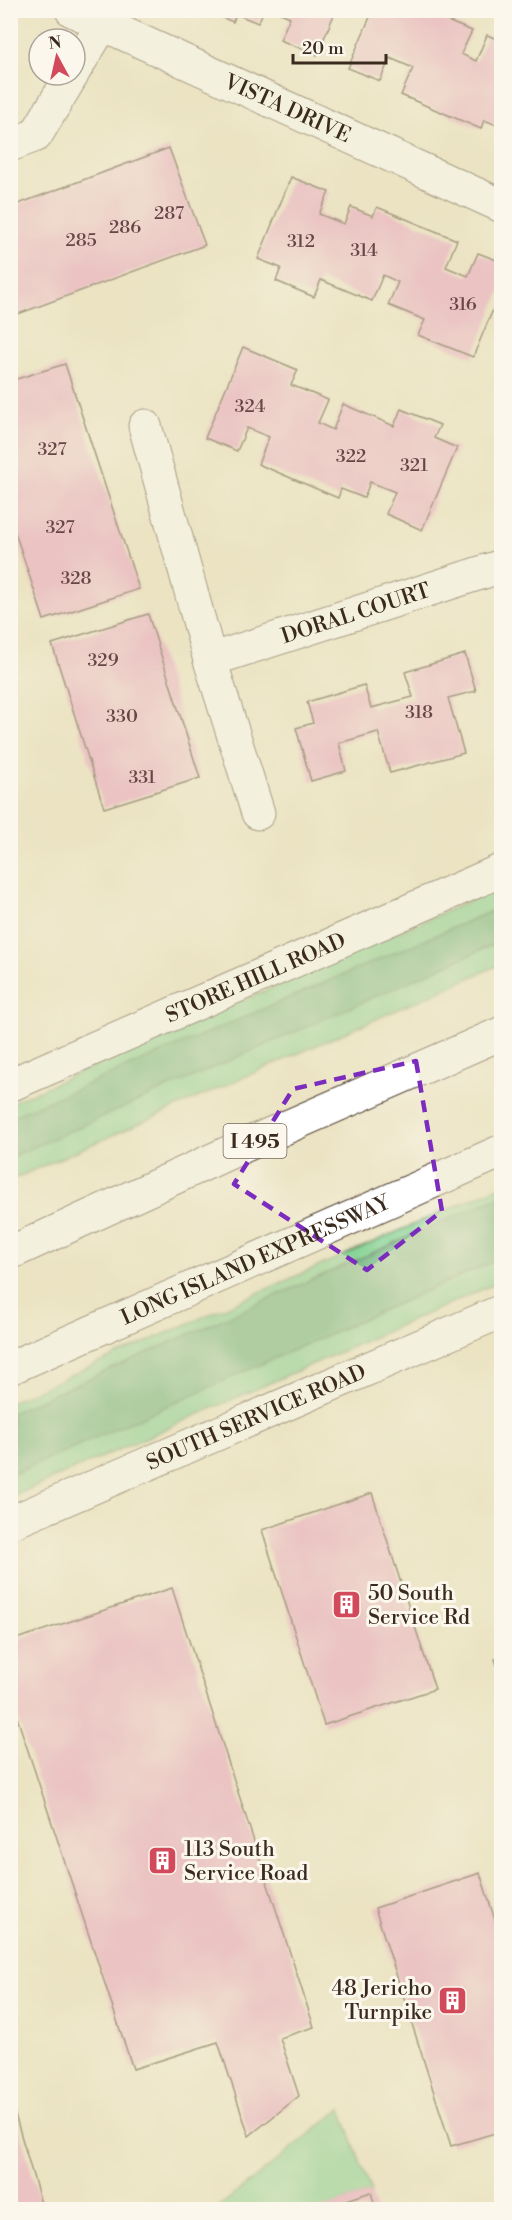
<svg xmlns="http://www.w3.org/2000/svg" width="512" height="2220" font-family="'Libre Bodoni',serif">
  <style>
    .green { fill: #7fd090; stroke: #5d7d57; stroke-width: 1.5 }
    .forest { fill: #67b27a; stroke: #516e4c; stroke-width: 1.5 }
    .building { fill: #ea9bc3 }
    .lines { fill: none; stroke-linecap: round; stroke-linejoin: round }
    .minor-casing { stroke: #554637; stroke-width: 35 }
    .major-casing { stroke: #554637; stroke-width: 35 }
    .highway-casing { stroke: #554637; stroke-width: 35 }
    .minor { stroke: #fff; stroke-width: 33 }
    .major { stroke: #fff; stroke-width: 33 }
    .highway { stroke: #fff; stroke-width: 33 }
    .marked { fill: none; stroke: #7b2cbf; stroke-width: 4.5; stroke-dasharray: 12 8; stroke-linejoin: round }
    .labels { text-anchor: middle; stroke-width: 6; stroke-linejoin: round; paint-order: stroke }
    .number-label { font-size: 18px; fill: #674647 }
    .shield { fill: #fbf7ec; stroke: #75685c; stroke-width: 1.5 }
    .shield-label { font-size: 20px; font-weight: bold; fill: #3b2a1e }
    .street-label { font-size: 21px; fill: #3b2a1e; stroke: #fbf7ec }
    .poi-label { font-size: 21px; fill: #3b2a1e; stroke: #fbf7ec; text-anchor: start }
  </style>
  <rect width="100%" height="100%" fill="#fbf7ec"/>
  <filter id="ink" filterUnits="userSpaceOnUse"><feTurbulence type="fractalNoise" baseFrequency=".0167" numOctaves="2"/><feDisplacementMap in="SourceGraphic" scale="12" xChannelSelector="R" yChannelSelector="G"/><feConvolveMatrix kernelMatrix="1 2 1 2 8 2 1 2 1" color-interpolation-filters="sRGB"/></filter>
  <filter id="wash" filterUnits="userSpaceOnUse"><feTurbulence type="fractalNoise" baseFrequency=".008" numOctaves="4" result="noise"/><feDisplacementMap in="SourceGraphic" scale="24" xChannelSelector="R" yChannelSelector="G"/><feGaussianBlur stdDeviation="1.35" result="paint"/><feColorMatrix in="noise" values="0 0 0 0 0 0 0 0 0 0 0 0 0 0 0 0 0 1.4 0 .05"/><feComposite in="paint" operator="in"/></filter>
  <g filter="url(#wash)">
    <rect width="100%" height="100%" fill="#ebe3c2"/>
    <g class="green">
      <path d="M501 887V964L11 1180 10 1103Z"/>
      <path d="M501 1186V1281L11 1497 10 1402Z"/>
      <path d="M341 2109 371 2192 321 2209 215 2210Z"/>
    </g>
    <g class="forest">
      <path d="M501 907V941L11 1157V1117Z"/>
      <path d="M501 1196V1258L11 1475V1413Z"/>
    </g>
    <g id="blocks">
      <g class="building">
        <path d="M204 10H264L258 23 236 14 233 22Z"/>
        <path d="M273 10H336L317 55 280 40 290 17Z"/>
        <path d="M373 10H438L435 16 472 31 461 54 476 61 487 35 502 41V127L484 120 481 129 401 95 413 68 390 58 380 81 348 68Z"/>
        <path d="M169 148 205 245 10 317V207Z"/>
        <path d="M291 177 329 192 319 214 344 224 351 207 373 216 377 207 457 240 446 267 468 276 478 253 502 262V288L473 357 418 335 425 320 388 305 398 282 383 275 372 301 321 280 314 297 276 281 281 268 258 259Z"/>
        <path d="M243 347 298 370 291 385 328 400 318 423 333 430 343 404 394 426 401 409 440 425 434 438 457 448 422 530 386 514 395 492 370 482 364 498 341 489 338 498 258 464 269 437 247 428 237 451 205 438Z"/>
        <path d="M65 364 139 589 44 620 10 517V381Z"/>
        <path d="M148 614 200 778 104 808 52 644Z"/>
        <path d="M465 654 476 691 448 698 464 753 390 773 378 732 339 743 346 771 311 781 296 728 313 723 307 702 364 685 371 708 413 697 405 672Z"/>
        <path d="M372 1493 435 1689 324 1725 262 1530Z"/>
        <path d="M172 1588 314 2027 280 2038 299 2096 249 2136 218 2042 133 2069 10 1696V1641Z"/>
        <path d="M502 1657V1678H501L495 1659Z"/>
        <path d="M480 1873 502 1942V2131L451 2146 375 1908Z"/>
        <path d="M10 2101H11L43 2210H10Z"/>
        <path d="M371 2192 376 2210H319V2209Z"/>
      </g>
    </g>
  </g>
  <g filter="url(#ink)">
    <use href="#blocks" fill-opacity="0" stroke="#554637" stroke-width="1.5"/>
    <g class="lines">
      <defs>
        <g id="minor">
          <path id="s1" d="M72 10 502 206"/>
          <path d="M75 69 102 25"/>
          <path d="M10 145 36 135 72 75"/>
          <path d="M145 426 210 660 258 813"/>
          <path id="s2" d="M210 660 502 566"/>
        </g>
        <g id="major">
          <path id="s3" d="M10 1085 502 870"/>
          <path id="s4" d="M10 1523 502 1311"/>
        </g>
        <g id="highway">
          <path d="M10 1253 241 1147 502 1033"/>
          <path id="s5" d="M10 1368 502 1151"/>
        </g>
      </defs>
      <use href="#minor" class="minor-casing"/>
      <use href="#major" class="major-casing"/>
      <use href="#highway" class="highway-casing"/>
      <use href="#minor" class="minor"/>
      <use href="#major" class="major"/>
      <use href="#highway" class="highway"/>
    </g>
  </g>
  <path d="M0 0H512V2220H0ZM416 1061 442 1211 367 1270 234 1184 293 1089Z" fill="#ebe3c2" fill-opacity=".55" fill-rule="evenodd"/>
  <path class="marked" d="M416 1061 442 1211 367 1270 234 1184 293 1089Z"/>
  <defs>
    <symbol id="building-square" viewBox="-11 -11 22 22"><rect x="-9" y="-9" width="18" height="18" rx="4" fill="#d1495b" stroke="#fbf7ec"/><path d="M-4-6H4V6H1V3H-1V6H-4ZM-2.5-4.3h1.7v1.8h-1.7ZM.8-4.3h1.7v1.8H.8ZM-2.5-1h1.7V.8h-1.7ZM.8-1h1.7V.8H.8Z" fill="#fff"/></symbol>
  </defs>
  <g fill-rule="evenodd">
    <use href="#building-square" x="330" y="1588" width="33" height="33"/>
    <use href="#building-square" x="146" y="1844" width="33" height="33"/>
    <use href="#building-square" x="436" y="1984" width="33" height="33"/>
  </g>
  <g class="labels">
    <g class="number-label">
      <text x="169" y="219">287</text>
      <text x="125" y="233">286</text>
      <text x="81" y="246">285</text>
      <text x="301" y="247">312</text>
      <text x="364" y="256">314</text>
      <text x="463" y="310">316</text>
      <text x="250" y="412">324</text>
      <text x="52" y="455">327</text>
      <text x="351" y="462">322</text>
      <text x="414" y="471">321</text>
      <text x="60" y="533">327</text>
      <text x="76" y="584">328</text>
      <text x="103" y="666">329</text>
      <text x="419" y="718">318</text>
      <text x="122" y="722">330</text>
      <text x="142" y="783">331</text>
    </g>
    <rect class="shield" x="223.5" y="1124" width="63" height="34" rx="4.5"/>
    <g class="shield-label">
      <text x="255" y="1148">I 495</text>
    </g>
    <g class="street-label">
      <text dy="7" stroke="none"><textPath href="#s1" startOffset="237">VISTA DRIVE</textPath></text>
      <text dy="7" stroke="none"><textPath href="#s2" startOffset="153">DORAL COURT</textPath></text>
      <text dy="7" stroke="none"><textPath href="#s3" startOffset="268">STORE HILL ROAD</textPath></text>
      <text dy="7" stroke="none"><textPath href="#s5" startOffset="268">LONG ISLAND EXPRESSWAY</textPath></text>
      <text dy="7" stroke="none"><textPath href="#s4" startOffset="268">SOUTH SERVICE ROAD</textPath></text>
    </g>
    <g class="poi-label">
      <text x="368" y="1600">50 South<tspan x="368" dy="24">Service Rd</tspan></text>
      <text x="184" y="1856">113 South<tspan x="184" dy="24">Service Road</tspan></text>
      <text x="432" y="1995" text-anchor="end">48 Jericho<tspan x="432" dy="24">Turnpike</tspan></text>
    </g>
  </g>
  <rect width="512" height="2220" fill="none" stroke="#fbf7ec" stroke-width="36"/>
  <g transform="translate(57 57) rotate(352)"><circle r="28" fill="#fbf7ec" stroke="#aea59a" stroke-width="1.5"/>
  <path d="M0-4.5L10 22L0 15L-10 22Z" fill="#d1495b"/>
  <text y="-9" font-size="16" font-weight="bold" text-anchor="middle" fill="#3b2a1e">N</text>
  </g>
  <path d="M293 54v9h93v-9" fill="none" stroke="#3b2a1e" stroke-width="3"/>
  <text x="302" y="54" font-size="18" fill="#3b2a1e" stroke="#fbf7ec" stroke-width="4.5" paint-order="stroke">20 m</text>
</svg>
